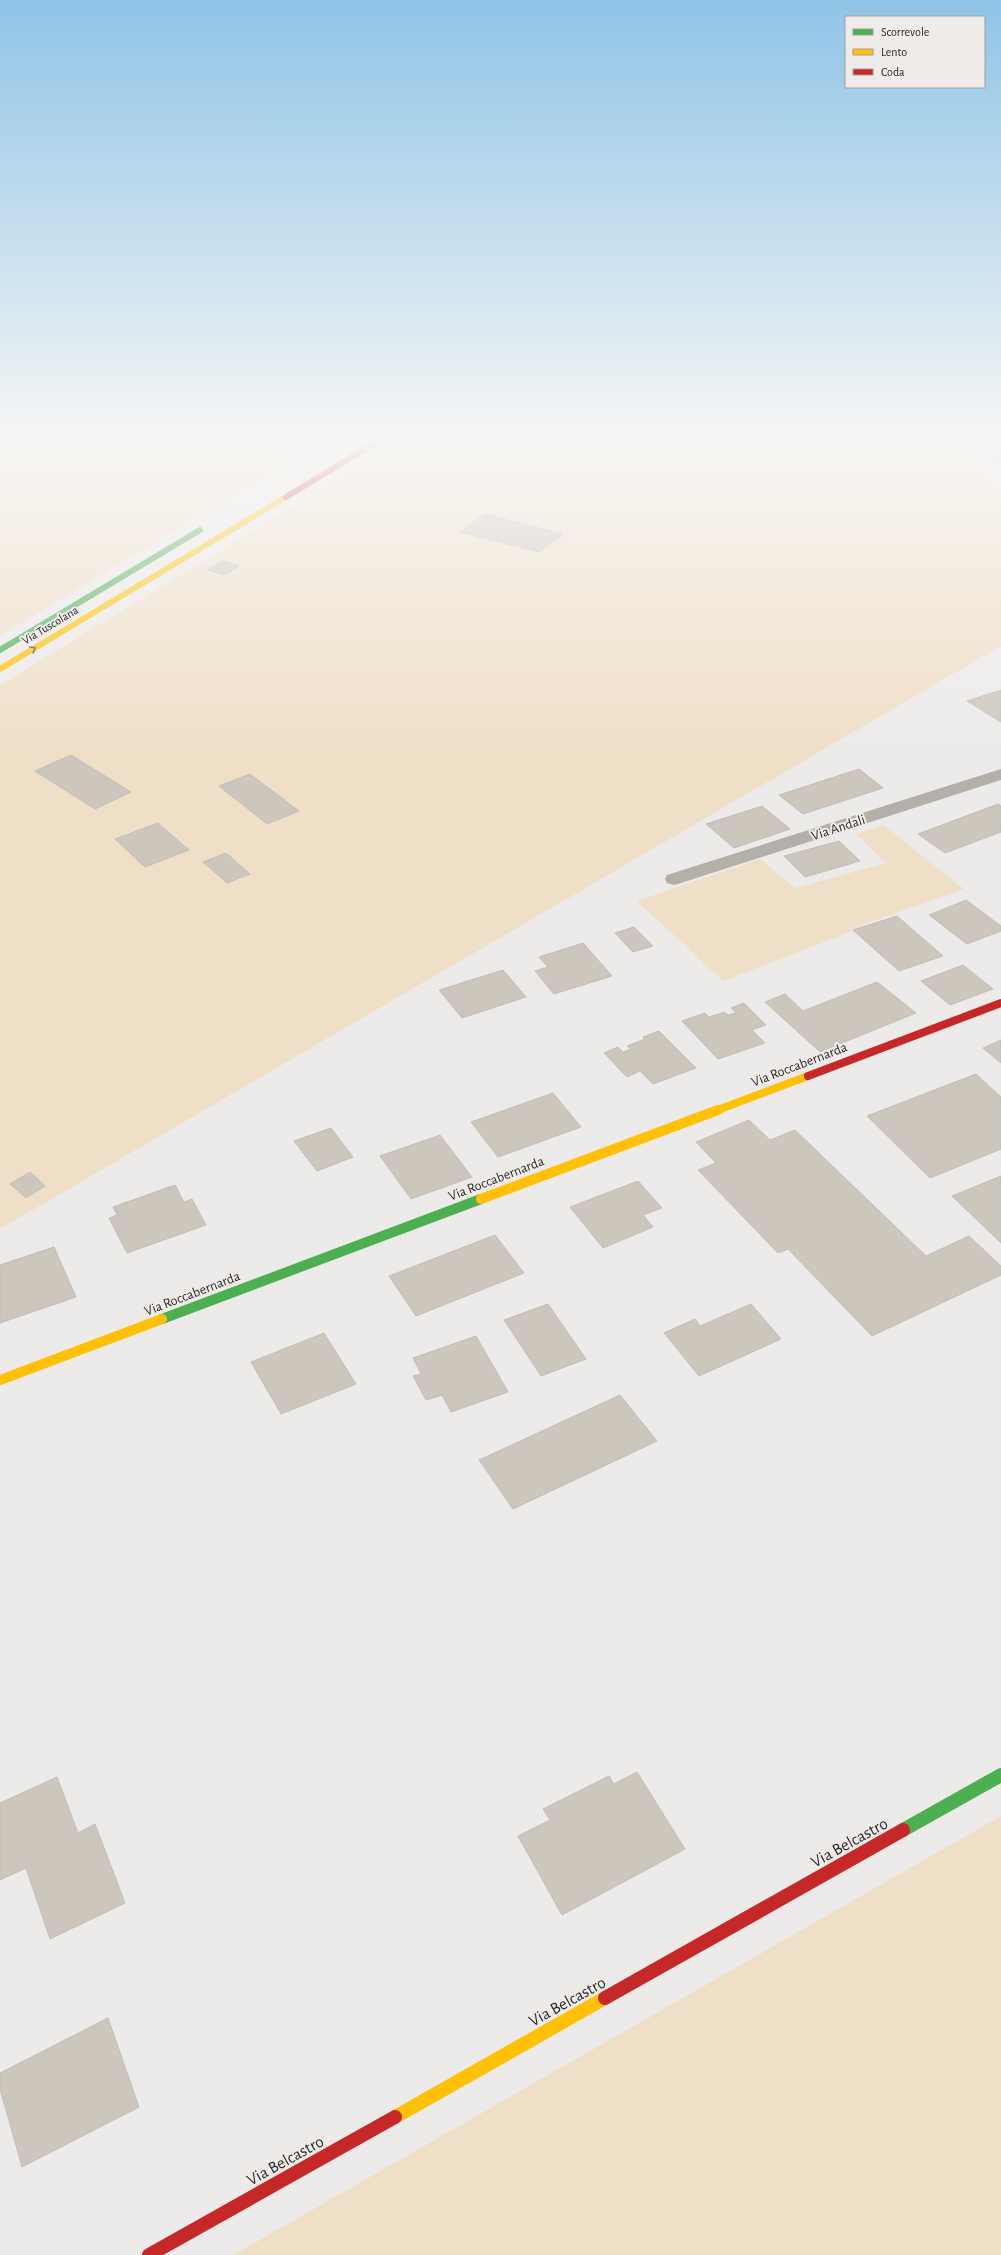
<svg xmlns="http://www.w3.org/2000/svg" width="1001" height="2255" font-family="'Alegreya Sans',sans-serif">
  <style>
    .green { fill: #f0dfc7 }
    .building { fill: #cdc6bc; stroke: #bfbebc }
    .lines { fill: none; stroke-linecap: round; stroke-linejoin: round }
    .street { fill: #b3b0aa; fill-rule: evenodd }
    .fast-far2 { stroke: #4caf50; stroke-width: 6 }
    .fast-far1 { stroke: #4caf50; stroke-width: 10 }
    .fast { stroke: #4caf50; stroke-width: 14 }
    .slow-far3 { stroke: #ffc107; stroke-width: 6 }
    .slow-far2 { stroke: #ffc107; stroke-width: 8 }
    .slow-far1 { stroke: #ffc107; stroke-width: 10 }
    .slow { stroke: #ffc107; stroke-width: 14 }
    .jam-far2 { stroke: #c62828; stroke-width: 6 }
    .jam-far1 { stroke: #c62828; stroke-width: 8 }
    .jam { stroke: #c62828; stroke-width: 14 }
    .oneway { stroke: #385f39 }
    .labels { text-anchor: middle; stroke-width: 4; stroke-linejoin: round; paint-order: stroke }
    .far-street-label { font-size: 12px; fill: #2b2a29; stroke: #eeebe8 }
    .street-label { font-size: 14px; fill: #2b2a29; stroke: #eeebe8 }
    .near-street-label { font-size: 17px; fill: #2b2a29; stroke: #eeebe8 }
  </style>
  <rect width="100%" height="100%" fill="#edebe9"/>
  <g class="green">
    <path d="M0 440H325L0 636Z"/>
    <path d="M402 440H944L1001 491V646L0 1229V685Z"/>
    <path d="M883 825 964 889 856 927 848 933 723 981 637 901 760 859 795 888 886 863 856 834Z"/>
    <path d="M1001 1816V2255H233Z"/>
  </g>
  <g class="building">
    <path d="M962 440H1001V465L957 441Z"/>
    <path d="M485 514 563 534 539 552 460 532Z"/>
    <path d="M222 561 239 566 225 575 208 570Z"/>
    <path d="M1001 690V722L967 701Z"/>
    <path d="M71 755 131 792 95 809 35 771Z"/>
    <path d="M859 769 883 788 803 814 779 795Z"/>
    <path d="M250 774 299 811 267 824 219 786Z"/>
    <path d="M998 804 1001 806V832L945 853 918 834Z"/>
    <path d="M762 806 790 829 734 848 706 824Z"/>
    <path d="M158 823 189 850 145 867 115 839Z"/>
    <path d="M839 841 860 861 805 877 784 856Z"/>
    <path d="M226 853 250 874 227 883 203 862Z"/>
    <path d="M966 900 1001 926V931L967 944 929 915Z"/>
    <path d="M897 916 943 956 899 971 853 930Z"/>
    <path d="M634 927 653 946 633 952 615 933Z"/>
    <path d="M583 943 612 976 554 994 535 971 548 967 539 957Z"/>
    <path d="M963 965 993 989 950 1005 921 981Z"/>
    <path d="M503 970 526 997 462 1018 439 990Z"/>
    <path d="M877 982 916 1013 820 1052 765 1002 785 994 803 1011Z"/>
    <path d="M744 1003 766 1025 752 1030 765 1043 718 1059 682 1021 705 1013 709 1017 725 1012 728 1015 736 1013 731 1008Z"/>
    <path d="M659 1031 696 1068 653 1084 640 1071 627 1077 604 1053 618 1047 623 1052 631 1049 627 1046 645 1039 643 1037Z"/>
    <path d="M1001 1040V1063L983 1048Z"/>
    <path d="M976 1074 1001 1097V1149L930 1178 867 1116Z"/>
    <path d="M553 1093 581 1127 498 1157 471 1122Z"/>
    <path d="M749 1120 770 1140 795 1130 926 1256 969 1236 1001 1266V1275L872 1336 788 1249 778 1253 698 1170 716 1163 696 1142Z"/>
    <path d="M331 1128 353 1157 317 1171 294 1141Z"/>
    <path d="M440 1135 472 1177 411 1199 380 1156Z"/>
    <path d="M30 1172 45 1186 26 1198 10 1184Z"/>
    <path d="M1001 1176V1243L952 1196Z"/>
    <path d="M638 1181 662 1208 643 1215 653 1227 603 1248 570 1207Z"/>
    <path d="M175 1185 184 1202 192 1199 206 1225 127 1253 109 1218 117 1215 113 1207Z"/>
    <path d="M495 1235 524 1273 416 1316 389 1276Z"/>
    <path d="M54 1247 76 1297 0 1323V1265Z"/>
    <path d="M548 1304 586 1359 541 1376 504 1320Z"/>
    <path d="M751 1304 781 1339 699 1376 664 1333 695 1319 700 1326Z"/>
    <path d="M324 1333 356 1384 281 1414 251 1362Z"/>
    <path d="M476 1336 508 1392 451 1412 442 1395 426 1400 413 1376 421 1374 413 1358Z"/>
    <path d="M620 1395 657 1441 513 1509 479 1460Z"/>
    <path d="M637 1772 685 1849 562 1915 518 1836 550 1820 543 1809 609 1776 614 1784Z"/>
    <path d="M57 1777 78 1833 95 1824 125 1903 50 1939 26 1868 0 1880V1803Z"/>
    <path d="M108 2018 139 2107 22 2167 0 2089V2073Z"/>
  </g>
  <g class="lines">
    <path class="street" d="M1001 769V780L681 883 674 885 667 883 665 879 667 875Z"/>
    <path class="fast-far2" d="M0 650 200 530"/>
    <path class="fast-far1" d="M162 1319 481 1199"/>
    <path class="fast" d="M903 1830 1001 1775"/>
    <path class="slow-far3" d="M0 669 286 497"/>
    <path class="slow-far2" d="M715 1111 808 1076"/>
    <g class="slow-far1">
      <path d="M481 1199 718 1110"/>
      <path d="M0 1380 162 1319"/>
    </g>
    <path class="slow" d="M395 2117 605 1998"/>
    <path class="jam-far2" d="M286 497 380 440"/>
    <path class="jam-far1" d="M808 1076 1001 1003"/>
    <g class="jam">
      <path d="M605 1998 903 1830"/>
      <path d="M149 2255 395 2117"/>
    </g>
  </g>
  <defs><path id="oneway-chevron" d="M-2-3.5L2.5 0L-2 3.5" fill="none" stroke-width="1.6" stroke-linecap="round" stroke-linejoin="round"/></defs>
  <use class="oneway" href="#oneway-chevron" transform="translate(33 649) rotate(-31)"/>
  <linearGradient id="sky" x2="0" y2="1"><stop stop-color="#8fc4e7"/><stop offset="0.58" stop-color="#f7f6f5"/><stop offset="1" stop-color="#f7f6f5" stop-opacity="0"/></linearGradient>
  <rect width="1001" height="755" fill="url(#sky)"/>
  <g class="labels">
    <g class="far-street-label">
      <text transform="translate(50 625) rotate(-31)" y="4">Via Tuscolana</text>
    </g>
    <g class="street-label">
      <text transform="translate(838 827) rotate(-18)" y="5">Via Andali</text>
      <text transform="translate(799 1064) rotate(-21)" y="5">Via Roccabernarda</text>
      <text transform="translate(496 1178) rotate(-21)" y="5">Via Roccabernarda</text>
      <text transform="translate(192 1293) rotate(-21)" y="5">Via Roccabernarda</text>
    </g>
    <g class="near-street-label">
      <text transform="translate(849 1842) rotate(-29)" y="6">Via Belcastro</text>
      <text transform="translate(567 2001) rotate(-29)" y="6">Via Belcastro</text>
      <text transform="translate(285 2160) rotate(-29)" y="6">Via Belcastro</text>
    </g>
  </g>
  <rect x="845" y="16" width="140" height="72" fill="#eeebe8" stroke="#a09e9c"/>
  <rect x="853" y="29" width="20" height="6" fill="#4caf50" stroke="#a09e9c"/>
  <text x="881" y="36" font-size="12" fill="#2b2a29">Scorrevole</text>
  <rect x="853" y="49" width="20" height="6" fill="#ffc107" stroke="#a09e9c"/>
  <text x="881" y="56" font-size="12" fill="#2b2a29">Lento</text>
  <rect x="853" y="69" width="20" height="6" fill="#c62828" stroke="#a09e9c"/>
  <text x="881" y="76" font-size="12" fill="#2b2a29">Coda</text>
</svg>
